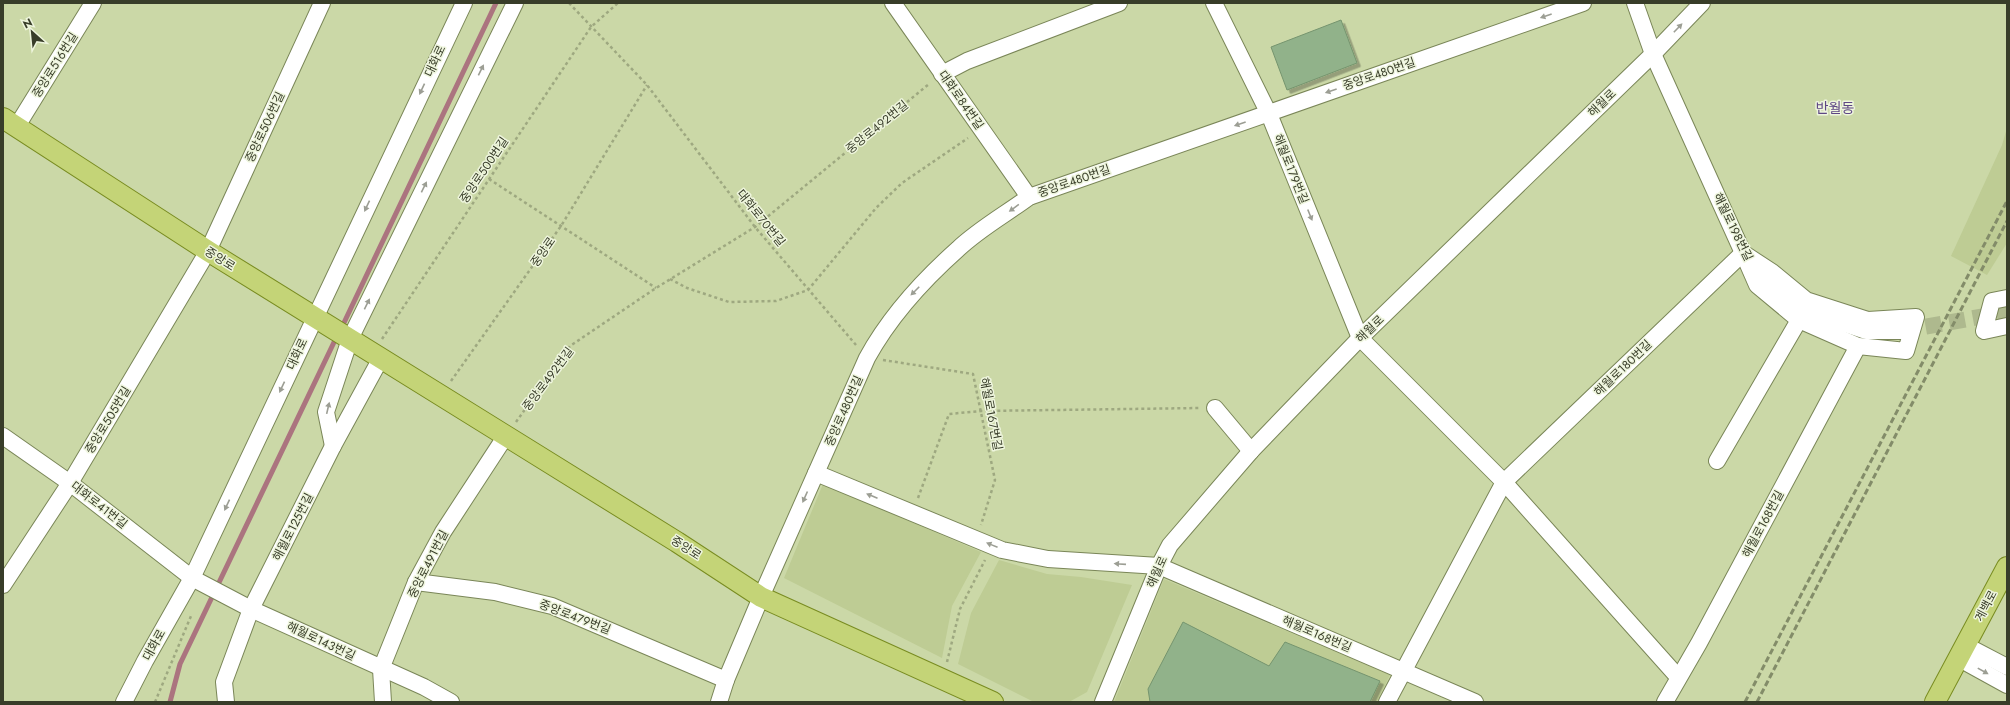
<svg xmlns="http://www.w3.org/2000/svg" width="2010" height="705" font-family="Jost,'Noto Sans KR',sans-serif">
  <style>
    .built { fill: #becc94 }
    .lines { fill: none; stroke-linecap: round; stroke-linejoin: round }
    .stream { stroke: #ab747f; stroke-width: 5 }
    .building { fill: #91b28a; stroke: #75946e; filter: url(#shadow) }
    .minor-tunnel { stroke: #aeb98e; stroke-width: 16; stroke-dasharray: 16 8; stroke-linecap: butt }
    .minor-casing { stroke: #7a8658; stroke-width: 18 }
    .major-casing { stroke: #798c21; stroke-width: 22 }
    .path { stroke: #9ea880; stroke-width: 2.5; stroke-dasharray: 3 3; stroke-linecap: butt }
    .minor { stroke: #fff; stroke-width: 16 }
    .major { stroke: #c4d477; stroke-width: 20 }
    .rail { stroke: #838c69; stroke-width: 3; stroke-dasharray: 6 3; stroke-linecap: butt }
    .oneway { fill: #9c9e94 }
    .labels { text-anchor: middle; stroke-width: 3; stroke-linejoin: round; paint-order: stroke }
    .street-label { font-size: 12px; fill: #383d29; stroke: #eef5dd }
    .quarter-label { font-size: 14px; fill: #5e4784; stroke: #eef5dd }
  </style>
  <defs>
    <filter id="shadow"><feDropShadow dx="3.5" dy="3.5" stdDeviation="0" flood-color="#0004"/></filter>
  </defs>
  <rect width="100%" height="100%" fill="#cbd8a7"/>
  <g class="built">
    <path d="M2007 128V243L1987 275 1951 256 2002 145Z"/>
    <path d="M823 484 981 552 952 606 942 658 784 578Z"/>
    <path d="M999 560 1047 574 1081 577 1132 585 1087 692 1069 702H1034L958 664 971 613Z"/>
    <path d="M1164 579 1390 675 1377 702H1114Z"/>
  </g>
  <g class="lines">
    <g class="stream">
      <path d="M341 329 496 3"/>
      <path d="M170 702 180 664 337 336"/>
    </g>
  </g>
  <g class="building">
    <path d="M1341 20 1357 63 1287 90 1271 47Z"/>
    <path d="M1183 622 1269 666 1285 642 1380 681 1370 702H1150L1148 689Z"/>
  </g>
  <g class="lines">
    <path class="minor-tunnel" d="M1902 331 2007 312"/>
    <defs>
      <g id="minor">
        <path d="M893 3 1029 197"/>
        <path d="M1214 3 1269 114 1360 338 1504 482 1678 677"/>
        <path d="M1635 3 1653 54 1743 253 1764 282 1801 309 1866 331H1902"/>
        <path d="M942 74 967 61 1119 3"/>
        <path d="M17 126 93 3"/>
        <path d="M1743 253 1772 272 1806 300 1868 320 1916 317 1906 351 1858 346 1799 320 1757 285Z"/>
        <path d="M2007 298 1992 301 1984 331 2007 326"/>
        <path d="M1215 408 1251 451"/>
        <path d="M3 436 70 483 192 578 251 609 424 687 451 702"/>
        <path d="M333 446 326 412 350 339 515 3"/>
        <path d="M1717 461 1799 320"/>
        <path d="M816 473 1002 550 1048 559 1159 566 1475 702"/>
        <path d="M416 582 495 592 552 606 726 680"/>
        <path d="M3 585 70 483 208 251 322 3"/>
        <path d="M1965 645 2007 667"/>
        <path d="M1958 658 2007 685"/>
        <path d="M124 702 145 661 192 578 464 3"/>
        <path d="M226 702 224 682 251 609 333 446 381 358"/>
        <path d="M383 702 381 669 416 582 443 532 505 437"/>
        <path d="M719 702 726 680 761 597 867 358C890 316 922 281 958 249 979 229 1006 214 1029 197L1583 3"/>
        <path d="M1103 702 1159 566 1170 545 1251 451 1360 338 1653 54 1702 3"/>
        <path d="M1387 702 1504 482 1743 253"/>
        <path d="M1665 702 1699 643 1858 346"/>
      </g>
      <g id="major">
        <path d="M3 118 208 251 677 542 761 597 993 702"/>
        <path d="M1935 702 2007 567"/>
      </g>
    </defs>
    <use href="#minor" class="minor-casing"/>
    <use href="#major" class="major-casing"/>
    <g class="path">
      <path d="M569 3 647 85 755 227 856 345"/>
      <path d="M489 179 656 288"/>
      <path d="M670 279 687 288 729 302 776 301 808 290 876 208 902 183 968 138"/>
      <path d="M382 339 591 27 618 3"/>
      <path d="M883 360 973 374 995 480 981 525"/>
      <path d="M451 381 561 226 647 85"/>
      <path d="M516 422 570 346 656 288 755 227 929 84"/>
      <path d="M918 498 949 414 981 411 1201 408"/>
      <path d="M947 662 960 609 985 560"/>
      <path d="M155 702 191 616"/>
    </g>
    <use href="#minor" class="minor"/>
    <use href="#major" class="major"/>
    <g class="rail">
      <path d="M1745 702 2007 201"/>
      <path d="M1757 702 2007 221"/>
    </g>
  </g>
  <defs><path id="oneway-solid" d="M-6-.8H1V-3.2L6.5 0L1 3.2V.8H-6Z"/></defs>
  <g class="oneway">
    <use href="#oneway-solid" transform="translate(1546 16) rotate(161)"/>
    <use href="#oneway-solid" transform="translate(1678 28) rotate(-46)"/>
    <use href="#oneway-solid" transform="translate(481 70) rotate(-64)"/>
    <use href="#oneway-solid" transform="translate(422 89) rotate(115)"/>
    <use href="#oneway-solid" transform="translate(1331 91) rotate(161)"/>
    <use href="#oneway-solid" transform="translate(1240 124) rotate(161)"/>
    <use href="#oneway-solid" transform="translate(424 187) rotate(-64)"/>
    <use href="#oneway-solid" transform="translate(367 206) rotate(115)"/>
    <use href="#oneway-solid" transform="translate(1014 208) rotate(144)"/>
    <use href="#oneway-solid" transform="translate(1310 215) rotate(68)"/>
    <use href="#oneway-solid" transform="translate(915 291) rotate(135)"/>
    <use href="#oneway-solid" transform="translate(367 304) rotate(-64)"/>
    <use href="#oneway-solid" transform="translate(282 387) rotate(115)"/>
    <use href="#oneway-solid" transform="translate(328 408) rotate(-77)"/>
    <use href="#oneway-solid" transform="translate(872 496) rotate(-157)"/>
    <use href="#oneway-solid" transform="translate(805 497) rotate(114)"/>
    <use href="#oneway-solid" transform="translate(227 505) rotate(115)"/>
    <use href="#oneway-solid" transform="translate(992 545) rotate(-158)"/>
    <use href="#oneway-solid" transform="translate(1120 564) rotate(-176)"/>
    <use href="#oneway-solid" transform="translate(1983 671) rotate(29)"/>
  </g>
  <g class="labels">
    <g class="street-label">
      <text transform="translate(435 61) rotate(-65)" y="4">대화로</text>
      <text transform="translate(55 65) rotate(-58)" y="4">중앙로516번길</text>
      <text transform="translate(1379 74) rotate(-19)" y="4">중앙로480번길</text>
      <text transform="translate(961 100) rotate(55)" y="4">대화로84번길</text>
      <text transform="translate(1602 103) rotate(-44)" y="4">해월로</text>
      <text transform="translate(265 127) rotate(-65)" y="4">중앙로506번길</text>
      <text transform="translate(877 127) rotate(-39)" y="4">중앙로492번길</text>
      <text transform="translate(1291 169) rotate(68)" y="4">해월로179번길</text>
      <text transform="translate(484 170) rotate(-56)" y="4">중앙로500번길</text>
      <text transform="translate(1074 181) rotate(-19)" y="4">중앙로480번길</text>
      <text transform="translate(761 218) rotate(51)" y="4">대화로70번길</text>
      <text transform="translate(1733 227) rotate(64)" y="4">해월로198번길</text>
      <text transform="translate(543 252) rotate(-55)" y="4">중앙로</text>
      <text transform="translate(220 259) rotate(32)" y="4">중앙로</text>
      <text transform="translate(1370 329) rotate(-44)" y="4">해월로</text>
      <text transform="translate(297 354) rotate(-65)" y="4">대화로</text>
      <text transform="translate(1623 368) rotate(-44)" y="4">해월로180번길</text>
      <text transform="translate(548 379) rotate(-53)" y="4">중앙로492번길</text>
      <text transform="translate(844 411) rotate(-66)" y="4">중앙로480번길</text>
      <text transform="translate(991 414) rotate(79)" y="4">해월로167번길</text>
      <text transform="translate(108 420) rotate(-59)" y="4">중앙로505번길</text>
      <text transform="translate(99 505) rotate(38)" y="4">대화로41번길</text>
      <text transform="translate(1763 524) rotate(-62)" y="4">해월로168번길</text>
      <text transform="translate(293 527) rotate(-63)" y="4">해월로125번길</text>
      <text transform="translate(686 548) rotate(33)" y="4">중앙로</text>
      <text transform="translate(428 564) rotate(-63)" y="4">중앙로491번길</text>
      <text transform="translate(1157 572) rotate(-66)" y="4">해월로</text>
      <text transform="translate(1986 606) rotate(-62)" y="4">계백로</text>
      <text transform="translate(575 617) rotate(21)" y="4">중앙로479번길</text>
      <text transform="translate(1317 634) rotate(23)" y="4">해월로168번길</text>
      <text transform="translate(321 641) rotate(25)" y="4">해월로143번길</text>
      <text transform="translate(154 645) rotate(-61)" y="4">대화로</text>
    </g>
    <g class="quarter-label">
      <text x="1835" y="113">반월동</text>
    </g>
  </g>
  <rect width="2010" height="705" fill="none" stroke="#383d29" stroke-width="8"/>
  <g transform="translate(32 32) rotate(333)" stroke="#eef5dd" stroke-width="3" paint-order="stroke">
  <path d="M0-3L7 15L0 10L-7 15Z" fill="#383d29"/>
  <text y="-6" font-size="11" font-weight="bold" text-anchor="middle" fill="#383d29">N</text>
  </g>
</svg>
